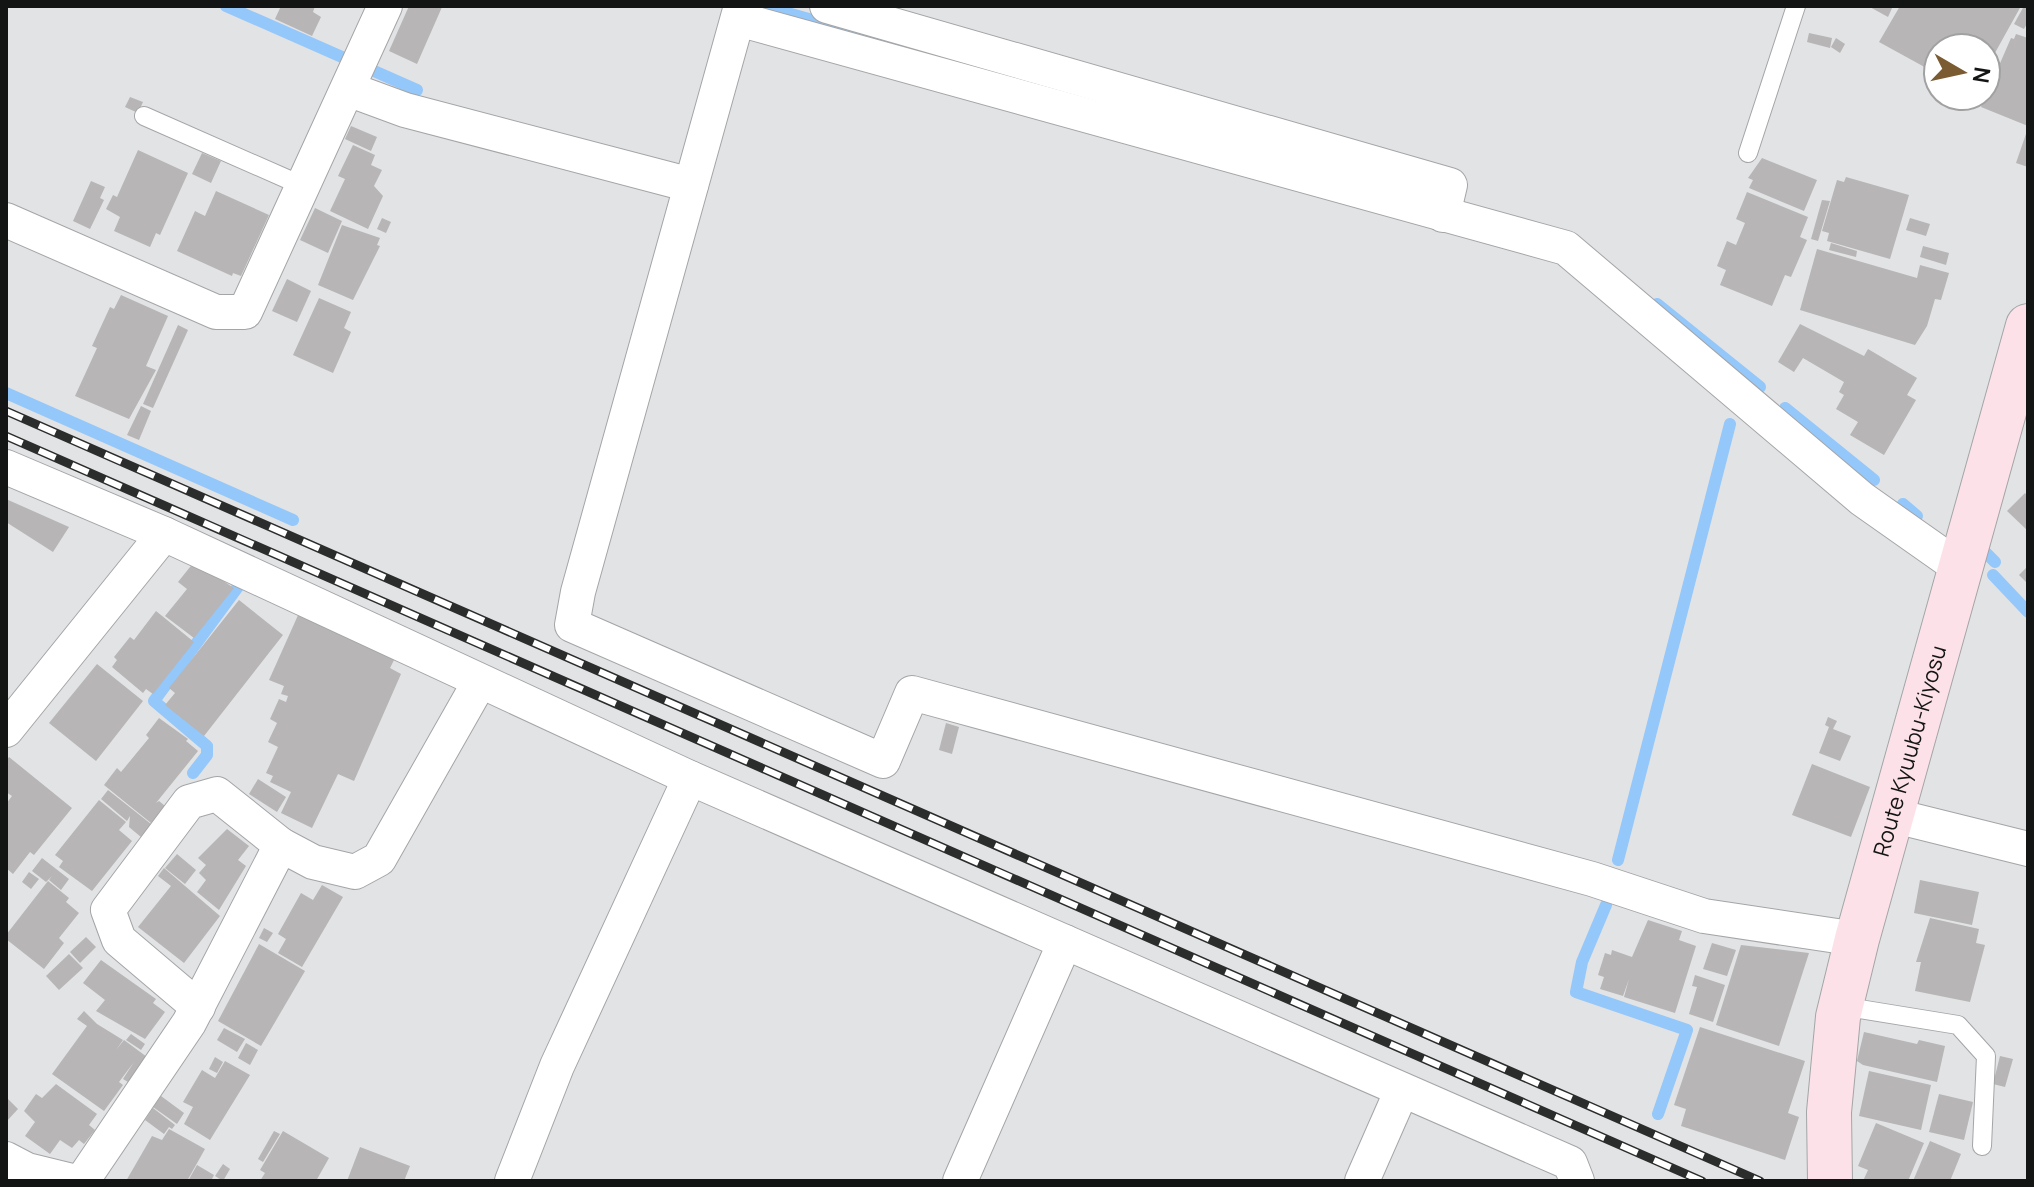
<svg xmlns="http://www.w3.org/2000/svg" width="2034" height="1187" font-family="Manrope,sans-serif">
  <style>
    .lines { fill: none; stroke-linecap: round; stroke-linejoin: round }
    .stream { stroke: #94c7fa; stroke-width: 12 }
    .building { fill: #b7b5b6 }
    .service-casing { stroke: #a4a5a7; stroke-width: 20 }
    .minor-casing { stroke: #a4a5a7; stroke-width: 36 }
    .secondary-casing { stroke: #a4a5a7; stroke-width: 46 }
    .service { stroke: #fff; stroke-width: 18 }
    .minor { stroke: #fff; stroke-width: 34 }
    .secondary { stroke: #fce2e8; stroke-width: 44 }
    .rail-casing { stroke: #2b2c2c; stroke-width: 9 }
    .rail { stroke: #fff; stroke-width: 6; stroke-dasharray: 18; stroke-linecap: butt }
    .labels { text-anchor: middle; stroke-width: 6; stroke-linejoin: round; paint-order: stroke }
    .street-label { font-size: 22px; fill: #131414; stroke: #fff }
  </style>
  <rect width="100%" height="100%" fill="#e2e3e5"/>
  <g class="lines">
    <g class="stream">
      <path d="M226 6 342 57"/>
      <path d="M763 6 1037 84"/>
      <path d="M374 71 417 90"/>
      <path d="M1657 304 1760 387"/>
      <path d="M6 393 293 520"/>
      <path d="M1785 408 1874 480"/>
      <path d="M1903 504 1917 516"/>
      <path d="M1985 552 1995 562"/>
      <path d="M1993 575 2028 612"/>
      <path d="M193 773 207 755V746L154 701 240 584"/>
      <path d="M1618 860 1730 424"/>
      <path d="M1606 905 1582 962 1576 992 1687 1030 1658 1114"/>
    </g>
  </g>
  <g class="building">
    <path d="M281 6H315L313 12 321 17 312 36 275 19Z"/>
    <path d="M409 6 442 7 417 64 389 51Z"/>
    <path d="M1868 6H1893L1888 17Z"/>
    <path d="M1900 6H2021L1986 69V48H1938V66L1933 63 1930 70 1879 42Z"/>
    <path d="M2024 6H2028V22L2024 29 2014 24Z"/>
    <path d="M1809 33 1832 38 1830 48 1807 42Z"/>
    <path d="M2016 34 2028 38V126L1981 107 2011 38 2014 39Z"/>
    <path d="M1836 38 1845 44 1840 53 1831 47Z"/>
    <path d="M130 97 143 102 138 113 125 107Z"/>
    <path d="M351 126 377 137 371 151 345 139Z"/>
    <path d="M2028 128V167L2016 163Z"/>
    <path d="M353 145 375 155 371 165 382 170 374 186 383 196 368 229 330 211 345 179 338 176Z"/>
    <path d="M138 150 188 173 160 235 156 233 150 247 114 231 120 217 106 209 113 195 117 197Z"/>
    <path d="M202 153 221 161 211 183 192 174Z"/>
    <path d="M1762 158 1817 180 1804 211 1749 188 1753 180 1748 178Z"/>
    <path d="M1846 177 1909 195 1890 259 1827 241 1829 233 1822 231 1837 180 1844 182Z"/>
    <path d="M91 181 105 187 100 198 104 200 90 229 73 221Z"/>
    <path d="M216 191 269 215 241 276 233 273 232 276 177 251 195 211 205 216Z"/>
    <path d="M1747 192 1808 217 1800 237 1807 240 1791 277 1785 275 1772 306 1720 285 1726 270 1717 266 1727 241 1736 245 1745 223 1736 219Z"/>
    <path d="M1822 200 1830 201 1818 241 1811 239Z"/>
    <path d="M315 208 342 221 328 253 300 240Z"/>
    <path d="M382 218 391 222 386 233 377 229Z"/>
    <path d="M1910 218 1930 224 1926 236 1906 230Z"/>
    <path d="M342 225 380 238 377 245 380 246 353 300 318 285Z"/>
    <path d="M1831 243 1857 251 1856 257 1829 250Z"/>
    <path d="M1923 246 1949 253 1946 265 1920 257Z"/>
    <path d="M1817 249 1917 278 1920 265 1949 273 1941 300 1935 299 1927 326 1915 345 1800 310Z"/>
    <path d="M287 279 311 291 297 322 272 311Z"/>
    <path d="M121 295 168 316 146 366 156 370 129 419 75 396 97 348 92 346 110 307 114 309Z"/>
    <path d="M319 298 351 312 344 328 351 332 333 373 293 355Z"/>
    <path d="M1800 324 1864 356 1868 349 1917 378 1907 395 1916 400 1884 455 1850 435 1858 422 1836 409 1844 395 1839 392 1844 382 1803 358 1794 372 1778 362Z"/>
    <path d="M178 325 188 330 153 408 143 404Z"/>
    <path d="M141 406 151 411 139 440 127 435Z"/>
    <path d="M2025 493 2028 497V531L2007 511Z"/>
    <path d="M6 499 69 527 53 552 6 522Z"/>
    <path d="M194 562 234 588 194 638 165 616 187 589 178 582Z"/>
    <path d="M2028 566V584L2019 575Z"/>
    <path d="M239 600 283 635 204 736 165 705 175 693 169 688Z"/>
    <path d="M156 611 194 642 153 694 146 689 143 693 112 667 117 660 114 657 130 637 134 640Z"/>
    <path d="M299 613 396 656 390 668 401 674 354 781 338 774 312 828 281 813 291 792 270 782 273 776 266 773 278 747 268 742 277 723 270 719 279 699 286 702 288 696 281 694 284 686 269 680Z"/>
    <path d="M97 664 143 701 96 761 49 723Z"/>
    <path d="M1828 717 1837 721 1833 729 1851 736 1840 761 1819 753 1829 727 1825 725Z"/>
    <path d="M159 718 188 739 186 741 198 751 156 803 159 801 165 806 151 823 104 785 117 768 121 772 149 738 146 735Z"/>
    <path d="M946 723 959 727 952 754 939 750Z"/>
    <path d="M9 757 72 808 34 855 30 852 13 874 6 868V804L12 796 6 792V761Z"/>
    <path d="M1812 764 1870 787 1851 837 1792 815Z"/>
    <path d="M258 779 286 797 277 812 249 794Z"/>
    <path d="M108 790 151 824 141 837 129 827 130 816 127 821 101 799Z"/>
    <path d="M99 800 126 822 119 830 132 841 92 891 59 867 63 861 55 855Z"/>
    <path d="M227 829 249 846 238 860 246 866 219 910 197 892 206 880 199 873 206 865 198 858Z"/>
    <path d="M177 854 196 870 185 884 165 868Z"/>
    <path d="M42 858 69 879 61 890 49 880 52 876 46 882 32 871Z"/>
    <path d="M164 868 220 916 184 963 138 927 171 886 158 876Z"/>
    <path d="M29 872 39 879 31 889 22 882Z"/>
    <path d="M1920 880 1979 892 1972 925 1914 913Z"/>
    <path d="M48 881 69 898 66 902 79 913 59 938 64 943 44 969 6 939V935Z"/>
    <path d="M322 885 343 897 302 967 278 953 286 939 278 934 301 893 313 900Z"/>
    <path d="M1930 918 1979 929 1976 943 1985 945 1970 1002 1915 991 1921 962H1916Z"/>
    <path d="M1648 920 1682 931 1679 940 1696 946 1675 1013 1624 997 1629 979 1623 996 1600 989 1604 977 1598 975 1605 953 1611 955 1612 950 1632 957Z"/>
    <path d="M264 928 273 933 267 942 259 938Z"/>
    <path d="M86 937 96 947 80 963 70 952Z"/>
    <path d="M1712 943 1736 950 1727 976 1703 969Z"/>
    <path d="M259 944 305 971 261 1046 218 1021Z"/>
    <path d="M1741 945 1809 953 1779 1046 1716 1025Z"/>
    <path d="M69 954 83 968 59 990 46 976Z"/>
    <path d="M101 960 156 999 153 1003 165 1012 145 1039 96 1011 105 1000 83 983Z"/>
    <path d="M1695 975 1725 985 1713 1022 1689 1014 1697 987 1692 986Z"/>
    <path d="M84 1011 97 1024 123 1040 116 1050 124 1040 147 1057 128 1082 123 1079 134 1062 119 1082 123 1085 104 1111 52 1074 87 1026 77 1019Z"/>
    <path d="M1700 1027 1805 1061 1788 1113 1799 1117 1785 1160 1681 1126 1686 1109 1674 1105Z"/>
    <path d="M224 1028 245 1039 237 1052 217 1040Z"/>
    <path d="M1864 1032 1917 1044 1919 1040 1945 1046 1937 1082 1863 1065 1857 1061Z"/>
    <path d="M131 1034 145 1044 141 1050 126 1040Z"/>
    <path d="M246 1043 258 1050 250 1065 238 1058Z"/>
    <path d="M2000 1056 2013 1059 2005 1087 1993 1084Z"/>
    <path d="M215 1057 223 1062 217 1073 209 1069Z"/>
    <path d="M225 1061 250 1075 210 1140 184 1124 193 1107 183 1102 202 1070 215 1078Z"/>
    <path d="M1869 1071 1931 1085 1921 1130 1859 1116Z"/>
    <path d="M56 1084 97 1114 89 1125 95 1130 84 1144 79 1140 72 1148 60 1140 50 1154 25 1136 35 1122 24 1111 36 1094 42 1098Z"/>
    <path d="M1939 1094 1973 1102 1964 1140 1929 1132Z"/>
    <path d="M161 1096 184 1113 177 1124 153 1107Z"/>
    <path d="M6 1097 18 1109 6 1122Z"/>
    <path d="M153 1108 175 1125 172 1129 169 1127 164 1134 145 1120Z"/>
    <path d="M1876 1123 1924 1143 1908 1181H1863L1868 1170 1858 1166Z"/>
    <path d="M169 1129 205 1149 187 1181H126L152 1136 162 1140Z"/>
    <path d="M274 1131 280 1134 263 1162 258 1159Z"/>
    <path d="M283 1131 329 1158 316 1181H260L265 1173 260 1170Z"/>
    <path d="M1930 1141 1961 1154 1950 1181H1913Z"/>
    <path d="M360 1147 410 1166 404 1181H347Z"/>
    <path d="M223 1164 230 1169 223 1181 215 1176Z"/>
    <path d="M197 1165 214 1175 211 1181H188Z"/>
  </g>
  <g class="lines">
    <defs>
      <g id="service">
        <path d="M144 116 303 186"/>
        <path d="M1748 153 1796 6"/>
        <path d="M1841 1006 1958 1025 1986 1056 1982 1146"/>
      </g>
      <g id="minor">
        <path d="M741 6 578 592 572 625 883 761 912 693 1592 879 1704 916 1857 939"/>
        <path d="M827 6 1450 185 1443 215"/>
        <path d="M738 19 1566 248 1862 499 1960 568"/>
        <path d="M348 89 405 110 691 185"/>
        <path d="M6 220 216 312H245L385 6"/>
        <path d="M6 467 164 534 690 778 1570 1163 1577 1181"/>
        <path d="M6 730 164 534"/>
        <path d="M1891 815 2028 849"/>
        <path d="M198 1007 119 940 108 910 189 802 217 794 281 845"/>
        <path d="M6 1159 27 1170 72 1181"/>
        <path d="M82 1181 189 1023 281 845 313 862 355 872 379 859 479 683"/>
        <path d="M512 1181 557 1066 690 778"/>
        <path d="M960 1181 1065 942"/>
        <path d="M1362 1181 1402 1090"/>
      </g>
      <g id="secondary">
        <path id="s1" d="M1830 1181 1829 1112 1838 1017 1857 939 2028 326"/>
      </g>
    </defs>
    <use href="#service" class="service-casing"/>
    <use href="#minor" class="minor-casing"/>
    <use href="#secondary" class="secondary-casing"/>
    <use href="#service" class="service"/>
    <use href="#minor" class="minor"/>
    <use href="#secondary" class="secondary"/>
    <defs>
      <g id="rail">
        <path d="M6 411 1760 1181"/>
        <path d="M6 436 1702 1181"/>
      </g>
    </defs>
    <use href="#rail" class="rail-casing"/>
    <use href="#rail" class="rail"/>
  </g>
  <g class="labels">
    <g class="street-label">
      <text dy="8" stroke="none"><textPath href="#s1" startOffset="440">Route Kyuubu-Kiyosu</textPath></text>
    </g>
  </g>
  <rect width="2034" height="1187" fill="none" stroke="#131414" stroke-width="16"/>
  <g transform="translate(1962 72) rotate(99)"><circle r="38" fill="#ffffff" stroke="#a1a1a1" stroke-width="2"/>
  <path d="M0-6L14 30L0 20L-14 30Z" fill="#7b5b31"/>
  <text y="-12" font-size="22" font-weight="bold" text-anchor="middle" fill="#131414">N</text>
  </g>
</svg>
